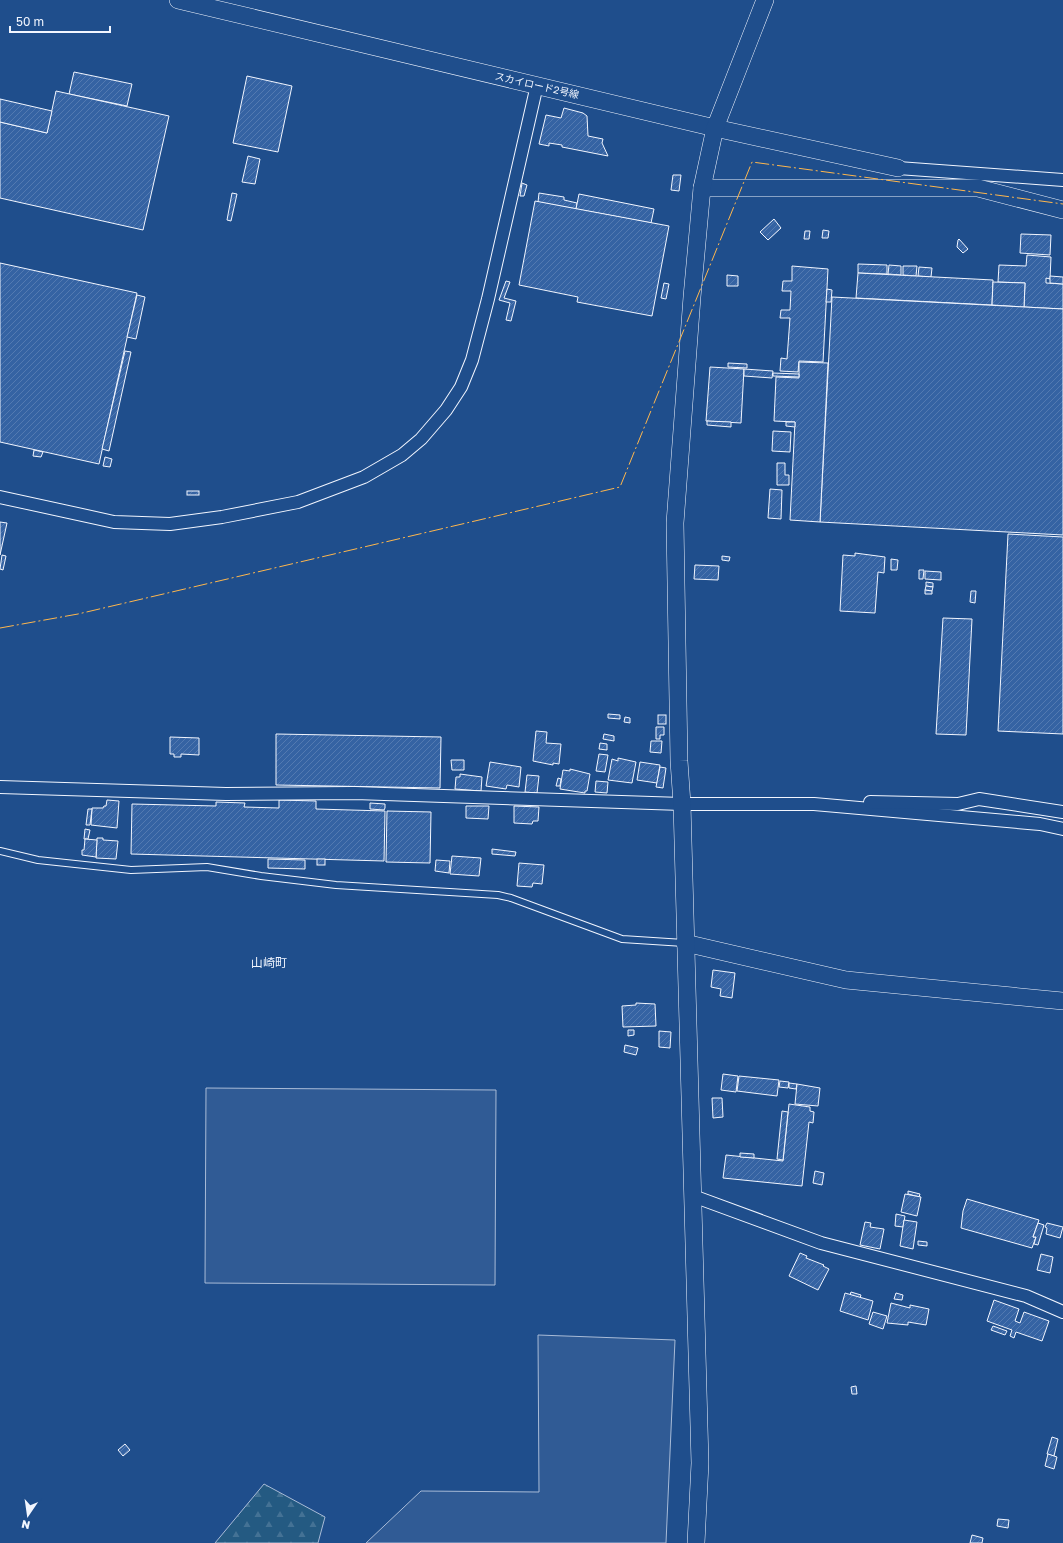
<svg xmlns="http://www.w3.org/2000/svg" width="1063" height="1543" font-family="'Golos Text','Noto Sans JP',sans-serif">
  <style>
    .forest { fill: url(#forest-firs); stroke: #a8bbd7 }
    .parking { fill: #305b95; stroke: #a8bbd7 }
    .building { fill: url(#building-hatch); stroke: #f2f6ff }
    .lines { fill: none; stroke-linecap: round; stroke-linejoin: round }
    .lane-casing { stroke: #f2f6ff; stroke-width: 8 }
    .street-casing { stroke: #f2f6ff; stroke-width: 14 }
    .secondary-casing { stroke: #f2f6ff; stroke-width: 18 }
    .lane { stroke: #1f4e8c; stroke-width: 6 }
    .street { stroke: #1f4e8c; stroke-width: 12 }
    .secondary { stroke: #1f4e8c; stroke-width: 17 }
    .power { stroke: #ffb74d; stroke-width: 1; stroke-dasharray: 14 3 2 3; stroke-linecap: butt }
    .labels { text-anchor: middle; stroke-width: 3; stroke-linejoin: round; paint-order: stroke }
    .street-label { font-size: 10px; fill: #f2f6ff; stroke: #1f4e8c }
    .quarter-label { font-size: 12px; fill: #f2f6ff; stroke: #1f4e8c }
  </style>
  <defs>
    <pattern id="forest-firs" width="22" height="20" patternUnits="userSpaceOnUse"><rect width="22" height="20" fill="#245a82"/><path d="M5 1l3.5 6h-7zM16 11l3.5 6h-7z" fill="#447295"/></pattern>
    <pattern id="building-hatch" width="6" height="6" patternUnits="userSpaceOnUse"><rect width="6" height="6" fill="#3563a3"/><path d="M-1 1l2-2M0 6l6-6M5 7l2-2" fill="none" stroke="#537ab1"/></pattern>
  </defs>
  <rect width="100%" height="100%" fill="#1f4e8c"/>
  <path class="forest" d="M264 1484 325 1517 318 1543H215Z"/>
  <g class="parking">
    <path d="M206 1088 496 1090 495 1285 205 1283Z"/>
    <path d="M538 1335 675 1340 666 1543H366L421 1491 539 1492Z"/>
  </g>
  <g class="building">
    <path d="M74 72 132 84 127 106 69 94Z"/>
    <path d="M247 76 292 86 278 152 233 143Z"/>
    <path d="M56 91 169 116 143 230 0 198V122L47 133Z"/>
    <path d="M0 99 52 111 47 133 0 122Z"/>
    <path d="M564 108 583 113 587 116 588 136 603 139 602 143 608 156 562 147V145L549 143V146L539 144 546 115 561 118Z"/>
    <path d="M248 156 260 159 255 184 242 182Z"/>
    <path d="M673 175H681L679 191 671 190Z"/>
    <path d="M522 183 527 185 524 196H520Z"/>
    <path d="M232 193 237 194 231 221 227 220Z"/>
    <path d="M539 193 564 197V200L577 203 576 209 538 202Z"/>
    <path d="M579 194 654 209 651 223 576 209Z"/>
    <path d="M535 201 669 226 652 316 577 302 578 297 519 285Z"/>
    <path d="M774 219 781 228 768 240 760 232Z"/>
    <path d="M823 230 829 231 828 238H822Z"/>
    <path d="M805 231H810L809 239H804Z"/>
    <path d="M1021 234 1051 235 1050 255 1020 253Z"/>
    <path d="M959 239 968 249 963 253 957 247 958 240Z"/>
    <path d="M1027 255 1051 257 1050 279 1046 278V283L1063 284V309L1024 307 1025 283 998 282 999 265 1026 266Z"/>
    <path d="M0 263 137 293 99 464 0 442Z"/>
    <path d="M858 264 887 265V274L858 273Z"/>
    <path d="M889 265 901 266V275L888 274Z"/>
    <path d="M792 266 828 269 823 362 799 361 798 372 780 371 781 358 787 359 790 318H780L781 310H790L791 291H782L783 281H792Z"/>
    <path d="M903 266H917L916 276 903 275Z"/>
    <path d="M919 267 932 268 931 277 918 276Z"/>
    <path d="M858 273 993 280 992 305 856 298Z"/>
    <path d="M727 275 738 276V286H727Z"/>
    <path d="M1050 276 1063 277V284L1050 283Z"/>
    <path d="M506 281 510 282 504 298 516 301 511 321 506 320 510 303 499 300Z"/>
    <path d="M993 282 1025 283 1024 307 992 305Z"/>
    <path d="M664 283 669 284 666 299 661 298Z"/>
    <path d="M827 289 832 290 831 302H826Z"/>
    <path d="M137 295 145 297 136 339 127 337Z"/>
    <path d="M832 297 1063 309V535L820 522Z"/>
    <path d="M125 351 131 352 109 451 102 449Z"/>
    <path d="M799 362 828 363 820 522 790 520 795 422 774 421 776 377 799 378Z"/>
    <path d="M728 363 747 364V368L728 367Z"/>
    <path d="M710 367 744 369 741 423 706 421Z"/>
    <path d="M744 369 773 371 772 378 744 376Z"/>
    <path d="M773 373 799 374V377L773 376Z"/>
    <path d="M707 421 731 422V427L707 425Z"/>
    <path d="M786 422H795V427L786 426Z"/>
    <path d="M773 431 791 432 790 452 772 451Z"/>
    <path d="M34 450 43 452 41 457 33 456Z"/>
    <path d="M105 457 112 459 110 467 103 466Z"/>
    <path d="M777 463H785V475H789V485H777Z"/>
    <path d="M770 489 782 490 781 519 768 518Z"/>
    <rect x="187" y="491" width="12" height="4"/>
    <path d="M0 522 7 523 0 555Z"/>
    <path d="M1008 534 1063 537V734L998 731Z"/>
    <path d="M855 553 885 557 884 573 878 572 875 613 840 611 843 555 855 556Z"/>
    <path d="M2 555 6 556 3 570 0 569Z"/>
    <path d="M722 556 730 557 729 561 722 560Z"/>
    <path d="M891 559 898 560 897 570H891Z"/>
    <path d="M695 565 719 566 718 580 694 579Z"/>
    <path d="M919 570H924L923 579H919Z"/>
    <path d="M925 571 941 572V580L925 579Z"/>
    <path d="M926 582 933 583V587L926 586Z"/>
    <path d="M926 586 933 587 932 591 925 590Z"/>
    <path d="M925 590 932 591V594H925Z"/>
    <path d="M971 591H976L975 603 970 602Z"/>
    <path d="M943 618 972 619 966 735 936 734Z"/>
    <path d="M608 714 620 715V719L608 718Z"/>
    <rect x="658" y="715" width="8" height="9"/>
    <path d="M625 717 630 718V723L624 722Z"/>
    <path d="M656 727H664V735H660V739H656Z"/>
    <path d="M536 731 547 732 546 743 561 744 559 764 553 763V765L533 761Z"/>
    <path d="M276 734 441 737 440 788 276 785Z"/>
    <path d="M604 734 614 736V741L603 739Z"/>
    <path d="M170 737 199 738V755L181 754V757H174V754H170Z"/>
    <path d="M651 741H662L661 753 650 752Z"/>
    <path d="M600 743 607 744V750L599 749Z"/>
    <path d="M599 754 608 755 605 772 596 771Z"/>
    <path d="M618 758 636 762 632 783 608 780 612 759 618 761Z"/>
    <path d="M451 760H464V770H452Z"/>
    <path d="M490 762 521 767 519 787 507 785 506 789 486 786Z"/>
    <path d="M640 762 660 765 657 783 637 780Z"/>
    <path d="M660 767 666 768 663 788 656 787Z"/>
    <path d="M570 769 590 774 587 791H585V793L560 789 563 770 570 771Z"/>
    <path d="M460 774 482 777 481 791 455 789 456 777H460Z"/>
    <path d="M527 775 539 776 537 793 525 792Z"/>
    <path d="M558 778 561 779 560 786H556Z"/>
    <path d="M596 781 608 782 607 793 595 792Z"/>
    <path d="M107 800 119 801 117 828 91 825 92 808H103L104 806H106Z"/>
    <path d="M279 800 316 801V809L385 811 384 861 131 854 132 804 216 806V802L245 803 244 807 279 808Z"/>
    <path d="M370 803 385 804V808L384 810 370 809Z"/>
    <path d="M466 806H489L488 819 466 818Z"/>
    <path d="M514 806 539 807 538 821H533L532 824 514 823Z"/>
    <path d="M88 809H92L90 825H86Z"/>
    <path d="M387 811 431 812 430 863 386 862Z"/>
    <path d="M85 829 90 830 88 839H84Z"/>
    <path d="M97 838H103V840L118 841 116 859 96 858Z"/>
    <path d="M85 839 97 840 96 857 82 855V850H84Z"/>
    <path d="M492 849 516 852 515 856 492 854Z"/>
    <path d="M452 856 481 858 479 876 450 874Z"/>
    <path d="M268 859 305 860V869L268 868Z"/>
    <rect x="317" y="859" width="8" height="6"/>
    <path d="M436 860 450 861 449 873 435 871Z"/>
    <path d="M519 863 544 865 542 884 533 883 532 887 517 886Z"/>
    <path d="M713 970 735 973 732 998 720 996 721 989 711 987Z"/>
    <path d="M636 1003 655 1004 656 1026 623 1027 622 1006 636 1005Z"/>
    <path d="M628 1030H634V1035L628 1036Z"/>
    <path d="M659 1031 671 1032 670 1048 659 1047Z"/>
    <path d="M625 1045 638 1048 636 1055 624 1052Z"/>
    <path d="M723 1074 738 1076 736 1092 721 1090Z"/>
    <path d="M739 1076 779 1080 777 1096 737 1091Z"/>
    <path d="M780 1081 789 1082 788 1088 779 1087Z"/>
    <path d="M789 1083 797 1084 796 1089 789 1088Z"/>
    <path d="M797 1084 820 1088 818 1106 795 1104Z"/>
    <path d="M712 1098H722L723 1117 713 1118Z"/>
    <path d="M789 1104 810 1107V1111L814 1112 813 1123 809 1122 802 1186 723 1178 726 1155 783 1161Z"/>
    <path d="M782 1111 788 1112 783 1160 777 1159Z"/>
    <path d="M740 1153 754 1154V1158L740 1157Z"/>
    <path d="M815 1171 824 1173 822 1185 813 1183Z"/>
    <path d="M908 1191 920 1194 919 1197 908 1194Z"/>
    <path d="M905 1194 921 1197 917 1216 901 1212Z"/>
    <path d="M967 1199 1039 1220 1033 1237H1036L1032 1248 961 1228 963 1211Z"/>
    <path d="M896 1214 905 1216 903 1227 895 1226Z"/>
    <path d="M904 1220 917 1222 913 1249 900 1246Z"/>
    <path d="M865 1222 871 1223 870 1227 884 1229 880 1249 860 1245Z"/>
    <path d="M1038 1223 1044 1225 1038 1245 1034 1244 1036 1237H1033Z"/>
    <path d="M1047 1223 1063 1227 1060 1238 1046 1234 1047 1228 1045 1227Z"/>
    <path d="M918 1241 927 1242V1246L918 1245Z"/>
    <path d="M800 1253 807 1256 806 1258 824 1265 823 1266 829 1269 818 1290 789 1276Z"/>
    <path d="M1041 1254 1053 1257 1050 1273 1037 1270Z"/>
    <path d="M851 1292 861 1295 860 1298 850 1295Z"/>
    <path d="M845 1293 873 1301 868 1320 840 1311Z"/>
    <path d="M896 1293 903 1295 902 1300 894 1299Z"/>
    <path d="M994 1300 1019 1309 1015 1321 1020 1323 1024 1312 1049 1321 1042 1341 1016 1332 1014 1338 1010 1336 1012 1330 987 1321Z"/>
    <path d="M891 1303 910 1308V1305L929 1309 926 1325 908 1322V1325L887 1323Z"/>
    <path d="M873 1312 887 1316 883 1329 869 1324Z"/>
    <path d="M993 1326 1007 1331 1005 1335 991 1330Z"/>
    <path d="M856 1386 857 1394H852L851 1387Z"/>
    <path d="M1052 1437 1058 1439 1054 1456 1047 1454Z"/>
    <path d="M125 1444 130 1450 123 1456 118 1450Z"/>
    <path d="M1048 1454 1057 1457 1054 1469 1045 1466Z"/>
    <path d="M998 1519 1009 1520 1008 1528 997 1526Z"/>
    <path d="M972 1535 983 1538 982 1543H970Z"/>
  </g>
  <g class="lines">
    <defs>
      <path id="lane" d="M0 851 38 860 131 870 207 867 261 876 336 885 498 895 511 898 622 939 684 943"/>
      <g id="street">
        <path d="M898 168 1063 180"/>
        <path d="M0 497 114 522 170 524 222 517 298 502 364 477 402 455 421 439 446 410 461 387 472 360 488 299 537 85"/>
        <path d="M0 787 226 794 355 793 682 804H814L1040 824 1063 829"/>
        <path d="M870 802 958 804 979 799 1063 812"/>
        <path d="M693 1196 821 1243 1026 1296 1063 1312"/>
      </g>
      <g id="secondary">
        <path d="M178 0 715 128 898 168"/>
        <path d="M702 188H978L1063 210"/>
        <path d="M685 943 846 980 1063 1001"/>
        <path d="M696 1543 700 1463 682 804 679 761 675 523 692 297 702 188 715 128 765 0"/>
      </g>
    </defs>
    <use href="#lane" class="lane-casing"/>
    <use href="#street" class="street-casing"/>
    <use href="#secondary" class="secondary-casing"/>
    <use href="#lane" class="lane"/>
    <use href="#street" class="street"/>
    <use href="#secondary" class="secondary"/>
    <path class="power" d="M0 628 78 614 620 487 752 162 1063 204"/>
  </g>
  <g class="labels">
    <g class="street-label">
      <text transform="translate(537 85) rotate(13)" y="4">スカイロード2号線</text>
    </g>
    <g class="quarter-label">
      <text x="269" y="967">山崎町</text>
    </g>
  </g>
  <g transform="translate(28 1515) rotate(193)" stroke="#1f4e8c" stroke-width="3" paint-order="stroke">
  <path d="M0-3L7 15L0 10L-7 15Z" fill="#f2f6ff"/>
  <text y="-6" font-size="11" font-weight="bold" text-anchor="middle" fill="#f2f6ff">N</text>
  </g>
  <path d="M10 26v6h100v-6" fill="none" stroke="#f2f6ff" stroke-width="2"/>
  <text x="16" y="26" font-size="12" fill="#f2f6ff" stroke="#1f4e8c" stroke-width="3" paint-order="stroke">50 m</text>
</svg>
